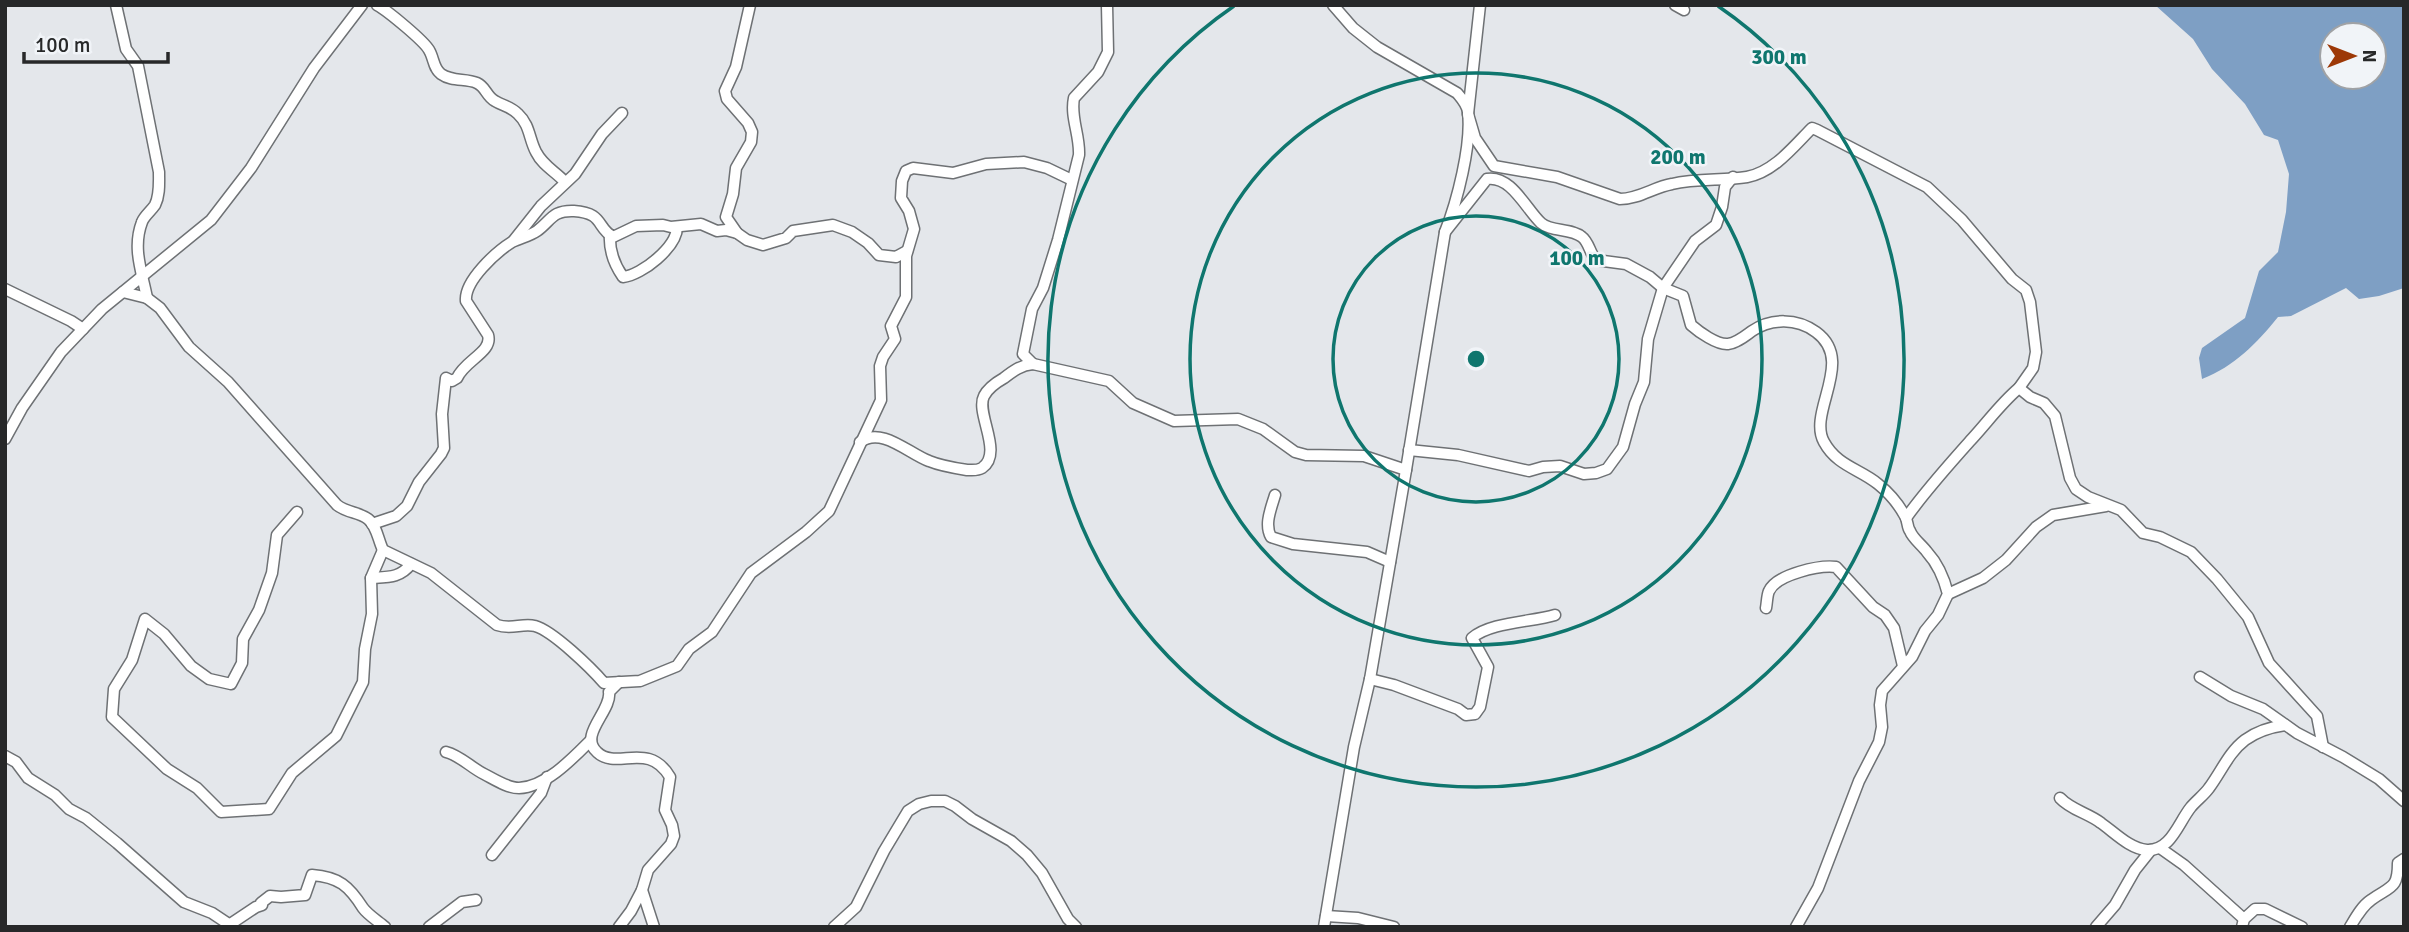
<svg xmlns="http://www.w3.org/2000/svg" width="2409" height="932" font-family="Signika,sans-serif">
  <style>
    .water { fill: #7e9fc4; fill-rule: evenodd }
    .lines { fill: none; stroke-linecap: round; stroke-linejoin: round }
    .minor-casing { stroke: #6e7174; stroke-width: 13 }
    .minor { stroke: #fff; stroke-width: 10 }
    .ring { fill: none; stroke: #0f766e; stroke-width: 3.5 }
    .centre { fill: #0f766e; stroke: #f1f4f8; stroke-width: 3.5 }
    .ring-label { font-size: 21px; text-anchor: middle; font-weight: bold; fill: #0f766e; stroke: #f1f4f8; stroke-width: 5; stroke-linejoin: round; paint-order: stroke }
  </style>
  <rect width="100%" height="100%" fill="#e4e7eb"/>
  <path class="water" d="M2155 5H2404V288L2379 296 2359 299 2346 288 2291 316 2278 317C2256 344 2235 366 2202 379L2199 358 2202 348 2245 318 2259 271 2278 252 2286 212 2289 174 2278 140 2264 135 2245 104 2212 69 2193 39ZM2332 35H2374V77H2332Z"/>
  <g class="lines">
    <defs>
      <g id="minor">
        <path d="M116 5 126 49 138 66 159 172C159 183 160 195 155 205 151 211 144 216 142 222 132 248 142 272 147 298"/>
        <path d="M377 5C388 11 424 41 429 50 434 58 433 68 441 74 452 82 466 78 477 83 486 87 486 96 495 101 503 106 510 106 518 114 530 125 529 139 536 152 543 166 555 171 565 182"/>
        <path d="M1480 5 1468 114 1475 138 1494 166 1557 177 1620 199C1639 199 1654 187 1672 184 1697 178 1723 181 1747 177 1774 172 1794 146 1812 128L1817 130 1927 187 1962 220 2012 279 2026 290 2030 302 2036 352 2033 368 2019 388"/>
        <path d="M1675 5 1684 10"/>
        <path d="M1445 232 1487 179C1511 175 1526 209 1541 223 1551 232 1571 228 1582 237 1589 242 1590 254 1596 260L1626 264 1650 277 1663 288 1683 296 1691 325C1699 332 1717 345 1728 344 1737 343 1745 336 1752 331 1771 318 1797 318 1816 332 1856 361 1807 412 1824 442 1837 466 1860 469 1878 484 1888 492 1899 505 1905 516 1908 521 1907 527 1910 531 1913 539 1922 545 1927 552 1938 564 1944 578 1948 594L1938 615 1925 631 1912 657 1882 691 1880 705 1882 727 1879 742 1859 781 1818 888 1796 927"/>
        <path d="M737 233 726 217 733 194 736 168 751 142 752 132 748 123 727 99 725 91 736 67 750 5"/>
        <path d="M610 235C609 250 614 264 623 277 642 275 677 247 677 227"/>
        <path d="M514 240 541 206 575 174 602 134 622 113"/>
        <path d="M5 289 71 321 83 329"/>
        <path d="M123 292 147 298 160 308 189 347 228 382 337 505C347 513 359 512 368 519 377 526 378 540 383 550L431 573 497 625C511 630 522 623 535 626 553 631 591 668 604 683L640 681 677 666 689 649 712 632 751 573 806 532 829 511 881 400 880 366 883 357 895 339 891 326 906 297V256L914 229 909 211 901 198 902 181 906 171 913 168 953 173 986 164 1024 162 1047 168 1072 180"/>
        <path d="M1033 364 1023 354 1032 309 1043 288 1058 240 1079 155C1080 135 1070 117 1074 98L1098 72 1108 52 1107 5"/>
        <path d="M5 439 22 408 61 352 102 309 211 220 251 168 314 68 362 5"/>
        <path d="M860 442C882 426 909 454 929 461 941 466 954 468 967 470 972 470 977 471 982 468 1004 453 975 413 984 396 988 388 997 382 1004 378 1013 371 1021 365 1033 364L1109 381 1133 403 1174 421 1238 419 1263 429 1295 452 1306 455 1364 456 1406 470"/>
        <path d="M1409 450 1458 455 1529 471 1543 467 1560 466 1584 474 1596 473 1607 469 1623 447 1635 404 1644 382 1648 339 1663 288 1695 241 1716 225 1722 207 1725 187 1733 177"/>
        <path d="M1275 495C1271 509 1264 524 1271 537L1293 544 1367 552 1390 562"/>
        <path d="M297 512 277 535 272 573 259 610 243 639 242 663 231 684 209 679 191 666 164 634 145 619 132 660 114 689 112 717 167 769 197 788 221 812 269 809 292 773 336 736 363 682 365 649 372 614 371 578 383 550"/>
        <path d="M1906 518C1926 490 1948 466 1970 441 1987 423 2000 404 2019 388L2030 397 2044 403 2055 416 2070 478 2076 489 2088 497 2121 510 2143 533 2160 537 2191 552 2217 579 2248 617 2269 663 2317 716 2323 747"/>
        <path d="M372 524 396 516 407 506 419 482 441 454 444 448 442 414 446 378 452 381 457 378C465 360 493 352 488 335L466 301C464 281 496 252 512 242 520 238 530 236 537 231 551 221 552 210 574 211 604 213 596 227 613 237L636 226 663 225 671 227 701 224 717 231 726 230 737 233 747 240 763 245 786 238 793 231 833 225 852 232 868 243 879 255 896 257 907 251"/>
        <path d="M371 578C389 577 400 578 411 564"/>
        <path d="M1948 594 1983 578 2006 560 2036 527 2053 515 2106 506"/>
        <path d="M1766 608C1767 603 1767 595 1769 591 1777 574 1820 565 1836 567L1873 607 1885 615 1894 628 1903 666"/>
        <path d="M2200 677 2231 696 2263 709 2297 733 2343 757 2379 779 2404 801"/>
        <path d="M1370 679 1394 685 1458 709 1466 715 1475 714 1480 707 1488 667 1472 638C1490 622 1532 622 1555 615"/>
        <path d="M619 682 609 692C612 711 578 735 597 752 617 771 648 740 670 777L665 810 672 825 674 836 671 844 648 870 642 890 654 927"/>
        <path d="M446 752C461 756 470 767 484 774 494 779 507 788 519 788 546 787 573 758 591 740"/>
        <path d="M5 756 16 762 28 778 55 795 69 809 86 818 117 843 184 902 212 913 233 927"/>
        <path d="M2060 798C2071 810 2088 813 2101 823 2114 832 2130 849 2147 850 2171 851 2178 823 2191 807 2197 800 2204 795 2209 788 2221 772 2229 752 2245 740 2256 732 2271 727 2285 725"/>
        <path d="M2160 848 2184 865 2244 919"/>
        <path d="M492 855 541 793 547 777"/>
        <path d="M1326 916 1358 918 1394 927"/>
        <path d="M226 927 256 907 262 905 261 903 270 896 281 897 305 895 312 875C339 877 349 886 363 908 368 915 378 921 385 927"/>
        <path d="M429 927 462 902 476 900"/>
        <path d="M619 927 631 911 642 890"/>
        <path d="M834 927 856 907 884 851 908 811 919 804 931 801H945L955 806 972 819 1011 841 1027 855 1042 873 1068 919 1076 927"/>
        <path d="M1324 927 1354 747 1370 679 1406 470 1445 232C1457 202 1472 144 1468 112 1467 104 1462 99 1457 93L1377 47 1353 28 1333 5"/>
        <path d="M2096 927 2115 905 2135 870 2151 850"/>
        <path d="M2242 927 2244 919 2255 909H2265L2302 927"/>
        <path d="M2350 927C2356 917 2362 906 2371 900 2390 886 2398 890 2398 863L2404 859"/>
      </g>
    </defs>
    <use href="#minor" class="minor-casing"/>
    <use href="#minor" class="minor"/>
  </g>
  <g class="ring">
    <circle cx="1476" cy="359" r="143"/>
    <circle cx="1476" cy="359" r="286"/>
    <path d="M1718 6A428 428 0 1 1 1234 6"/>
  </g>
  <circle cx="1476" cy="359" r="10" class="centre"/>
  <g class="ring-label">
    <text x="1779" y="64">300 m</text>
    <text x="1678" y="164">200 m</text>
    <text x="1577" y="265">100 m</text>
  </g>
  <rect width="2409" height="932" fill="none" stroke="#272829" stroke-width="14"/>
  <g transform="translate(2353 56) rotate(90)"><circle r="33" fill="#f1f4f8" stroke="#a0a2a5" stroke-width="2"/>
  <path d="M0-5L12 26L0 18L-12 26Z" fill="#9d3807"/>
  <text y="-10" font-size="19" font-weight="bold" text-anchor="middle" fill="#272829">N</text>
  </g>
  <path d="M24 52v10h144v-10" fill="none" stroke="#272829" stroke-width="3.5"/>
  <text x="35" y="52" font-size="21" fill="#272829" stroke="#f1f4f8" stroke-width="5" paint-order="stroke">100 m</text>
</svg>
